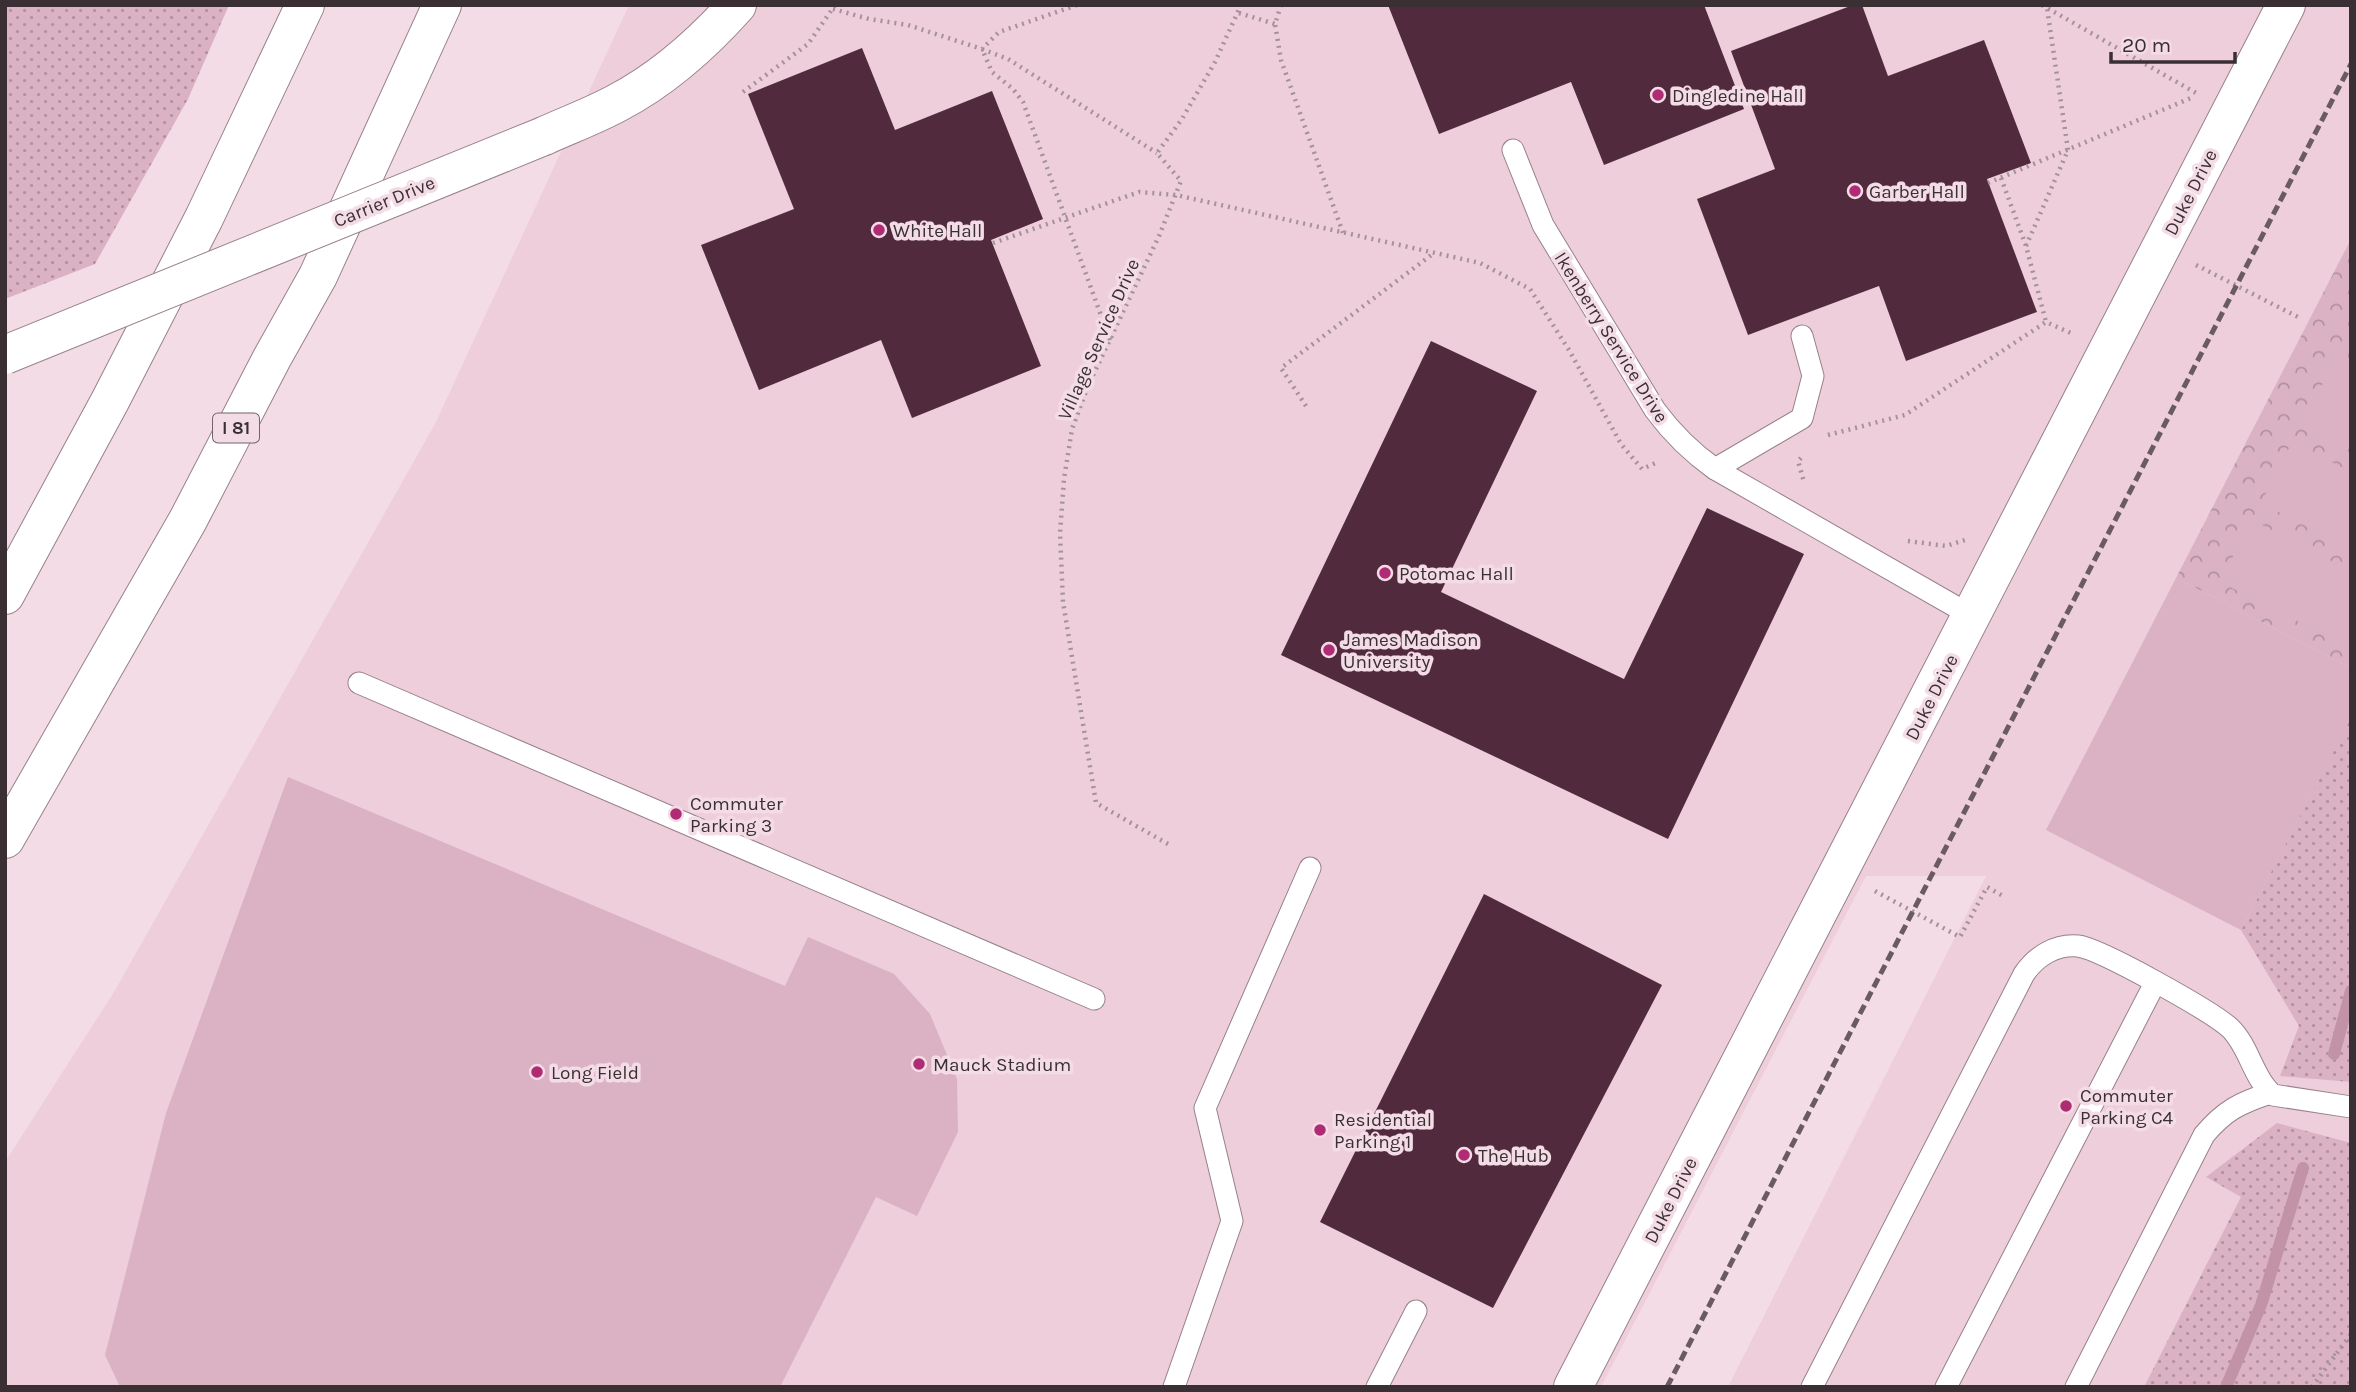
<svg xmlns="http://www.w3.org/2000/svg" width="2356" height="1392" font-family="Karla,sans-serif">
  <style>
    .built { fill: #eecedb }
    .grass { fill: url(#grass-dots) }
    .forest { fill: url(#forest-crowns) }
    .pitch { fill: #dab2c3 }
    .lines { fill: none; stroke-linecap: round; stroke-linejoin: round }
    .stream { stroke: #c293a7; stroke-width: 12 }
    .building { fill: #512b3d }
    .lane-casing { stroke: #97818a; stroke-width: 23 }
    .street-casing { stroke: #97818a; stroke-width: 40 }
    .secondary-casing { stroke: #97818a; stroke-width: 40 }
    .highway-casing { stroke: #97818a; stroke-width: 40 }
    .path { stroke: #a4929a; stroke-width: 4.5; stroke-dasharray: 2 5; stroke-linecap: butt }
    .lane { stroke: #fff; stroke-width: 21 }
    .street { stroke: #fff; stroke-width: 38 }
    .secondary { stroke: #fff; stroke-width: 38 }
    .highway { stroke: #fff; stroke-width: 38 }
    .rail { stroke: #695b61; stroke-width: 5; stroke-dasharray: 10 5; stroke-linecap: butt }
    .secondary-bridge-casing { stroke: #97818a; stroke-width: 40; stroke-linecap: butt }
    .secondary-bridge { stroke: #fff; stroke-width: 38 }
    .poi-dot { fill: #af2c75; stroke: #f4dce6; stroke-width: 2.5 }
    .labels { text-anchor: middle; stroke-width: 7; stroke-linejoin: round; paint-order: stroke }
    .shield { fill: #f4dce6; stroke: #726469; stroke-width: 2 }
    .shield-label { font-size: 18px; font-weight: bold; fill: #3a3034 }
    .poi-label { font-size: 19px; fill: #3a3034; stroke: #f4dce6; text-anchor: start }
    .street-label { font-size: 19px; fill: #3a3034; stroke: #f4dce6 }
  </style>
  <defs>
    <pattern id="grass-dots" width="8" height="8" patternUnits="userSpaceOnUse" patternTransform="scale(1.75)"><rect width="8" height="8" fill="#dab2c3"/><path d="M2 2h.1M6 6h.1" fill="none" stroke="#b2919f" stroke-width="1.8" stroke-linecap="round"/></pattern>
    <pattern id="forest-crowns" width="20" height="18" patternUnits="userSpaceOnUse" patternTransform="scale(1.75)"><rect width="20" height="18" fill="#dab2c3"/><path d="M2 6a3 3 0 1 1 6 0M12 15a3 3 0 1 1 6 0" fill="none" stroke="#b2919f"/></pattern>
  </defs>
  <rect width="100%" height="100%" fill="#f4dce6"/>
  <path class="built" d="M629 5H2351V1387H1728L1986 876H1866L1601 1387H5V1162L114 992 435 424Z"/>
  <g class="grass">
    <path d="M5 5H229L188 99 95 264 5 299Z"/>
    <path d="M2351 717V1082L2280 1076 2299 1026 2241 930Z"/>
    <path d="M2277 1123 2351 1143V1387H2144L2241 1197 2206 1177Z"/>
  </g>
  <path class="forest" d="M2351 239V668L2176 578Z"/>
  <g class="pitch">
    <path d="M2333 364 2351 373V450L2301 425Z"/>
    <path d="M2292 442 2351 472V549L2261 503Z"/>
    <path d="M2252 520 2351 571V648L2220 582Z"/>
    <path d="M2176 578 2351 668V718L2241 930 2046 830Z"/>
    <path d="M288 777 785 986 808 937 894 974 930 1014 957 1079 958 1132 917 1216 876 1197 780 1387H120L105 1355 166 1113Z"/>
  </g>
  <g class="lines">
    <g class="stream">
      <path d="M2334 1054 2351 991"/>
      <path d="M2226 1387 2261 1305 2303 1168"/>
    </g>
  </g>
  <g class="building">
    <path d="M1388 5H1704L1744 109 1604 165 1571 82 1439 134Z"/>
    <path d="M1853 5H1862L1888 76 1984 40 2031 163 1987 179 2037 312 1906 361 1879 286 1748 335 1697 199 1775 169 1731 51Z"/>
    <path d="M862 48 895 130 992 91 1043 219 991 240 1041 366 912 418 881 340 759 390 701 245 794 209 748 94Z"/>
    <path d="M1431 341 1537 391 1441 592 1624 679 1707 508 1804 554 1668 839 1281 655Z"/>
    <path d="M1484 894 1662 985 1493 1308 1320 1222Z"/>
  </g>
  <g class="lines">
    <defs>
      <g id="lane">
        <path d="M1513 150 1543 225 1655 410C1672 433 1691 452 1715 469L1972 616"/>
        <path d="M1715 469 1802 418 1813 376 1802 336"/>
        <path d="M359 683 1094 999"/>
        <path d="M1174 1387 1232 1221 1205 1108 1310 868"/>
        <path d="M1377 1387 1416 1311"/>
        <path d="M1812 1387 2024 974C2036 956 2056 944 2078 946 2101 949 2211 1011 2230 1028 2249 1046 2253 1078 2273 1095L2351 1107"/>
        <path d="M1946 1387 2155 983"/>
        <path d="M2076 1387 2204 1135C2225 1110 2240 1103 2270 1093"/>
      </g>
      <path id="street" d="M1573 1387 2286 5"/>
      <path id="secondary" d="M544 136C568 125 593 116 617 103 663 79 703 43 737 5"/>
      <g id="highway">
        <path d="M5 595 110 401 204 218 305 5"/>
        <path d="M5 839 188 520 272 358 318 276 442 5"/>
      </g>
    </defs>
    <use href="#lane" class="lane-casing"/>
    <use href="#street" class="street-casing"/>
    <use href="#secondary" class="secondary-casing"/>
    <use href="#highway" class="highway-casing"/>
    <g class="path">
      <path d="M1281 5 1275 24 1281 60 1343 233"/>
      <path d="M2042 5 2196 93"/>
      <path d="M833 9 869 19 908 25 982 49 999 32 1077 5"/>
      <path d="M1239 13 1275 24"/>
      <path d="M743 92 808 44 835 5"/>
      <path d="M2001 178 2026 246 2046 322"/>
      <path d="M1988 183 2191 98"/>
      <path d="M993 243 1139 192 1176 195 1480 263 1530 289 1569 350 1621 444 1642 469 1658 462"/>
      <path d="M2026 246 2068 150 2047 8"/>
      <path d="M2196 265 2298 317"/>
      <path d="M1110 340 1023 102 1013 89 992 72 982 49 1008 59 1157 153"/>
      <path d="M1306 406 1281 368 1434 253"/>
      <path d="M1828 435 1905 415 2046 322 2073 334"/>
      <path d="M1801 458 1798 461 1804 482"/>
      <path d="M1908 541 1946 546 1965 540"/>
      <path d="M1168 844 1096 803 1063 602 1060 533 1064 479 1072 429 1088 386 1159 236 1181 181 1157 153 1182 119 1215 62 1241 5"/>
      <path d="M1875 891 1960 937 1987 887 2003 896"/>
      <path d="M2312 1387 2351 1334"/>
    </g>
    <use href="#lane" class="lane"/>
    <use href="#street" class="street"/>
    <use href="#secondary" class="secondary"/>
    <use href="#highway" class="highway"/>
    <path class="rail" d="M1667 1387 2351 64"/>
    <defs>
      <path id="secondary-bridge" d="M5 355 544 136"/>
    </defs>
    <use href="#secondary-bridge" class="secondary-bridge-casing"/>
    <use href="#secondary-bridge" class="secondary-bridge"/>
  </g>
  <g class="poi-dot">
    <circle cx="1658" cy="95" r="7"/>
    <circle cx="1855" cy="191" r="7"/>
    <circle cx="879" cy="230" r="7"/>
    <circle cx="1385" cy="573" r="7"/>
    <circle cx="1329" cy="650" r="7"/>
    <circle cx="676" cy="814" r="7"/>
    <circle cx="919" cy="1064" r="7"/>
    <circle cx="537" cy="1072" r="7"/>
    <circle cx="2066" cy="1106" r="7"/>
    <circle cx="1320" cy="1130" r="7"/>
    <circle cx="1464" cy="1155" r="7"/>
  </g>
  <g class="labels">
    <rect class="shield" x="213" y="413.5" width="46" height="29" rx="5"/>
    <g class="shield-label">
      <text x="236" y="434">I 81</text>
    </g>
    <g class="poi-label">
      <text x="1672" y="102">Dingledine Hall</text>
      <text x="1869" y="198">Garber Hall</text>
      <text x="893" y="237">White Hall</text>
      <text x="1399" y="580">Potomac Hall</text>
      <text x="1343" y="646">James Madison<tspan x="1343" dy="22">University</tspan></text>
      <text x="690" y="810">Commuter<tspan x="690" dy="22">Parking 3</tspan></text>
      <text x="933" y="1071">Mauck Stadium</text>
      <text x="551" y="1079">Long Field</text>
      <text x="2080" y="1102">Commuter<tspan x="2080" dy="22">Parking C4</tspan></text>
      <text x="1334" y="1126">Residential<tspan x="1334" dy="22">Parking 1</tspan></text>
      <text x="1478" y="1162">The Hub</text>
    </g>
    <g class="street-label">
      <text transform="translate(2190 192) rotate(-63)" y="7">Duke Drive</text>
      <text transform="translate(384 201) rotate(-22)" y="7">Carrier Drive</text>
      <text transform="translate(1612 337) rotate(58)" y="7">Ikenberry Service Drive</text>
      <text transform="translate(1098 339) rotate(-66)" y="7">Village Service Drive</text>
      <text transform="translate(1931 697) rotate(-63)" y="7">Duke Drive</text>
      <text transform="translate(1670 1200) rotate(-63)" y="7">Duke Drive</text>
    </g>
  </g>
  <rect width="2356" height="1392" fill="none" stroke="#3a3034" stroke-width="14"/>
  <path d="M2111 52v10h124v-10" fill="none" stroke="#3a3034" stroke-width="3.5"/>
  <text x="2122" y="52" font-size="21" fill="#3a3034" stroke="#f4dce6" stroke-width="5" paint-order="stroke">20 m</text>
</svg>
